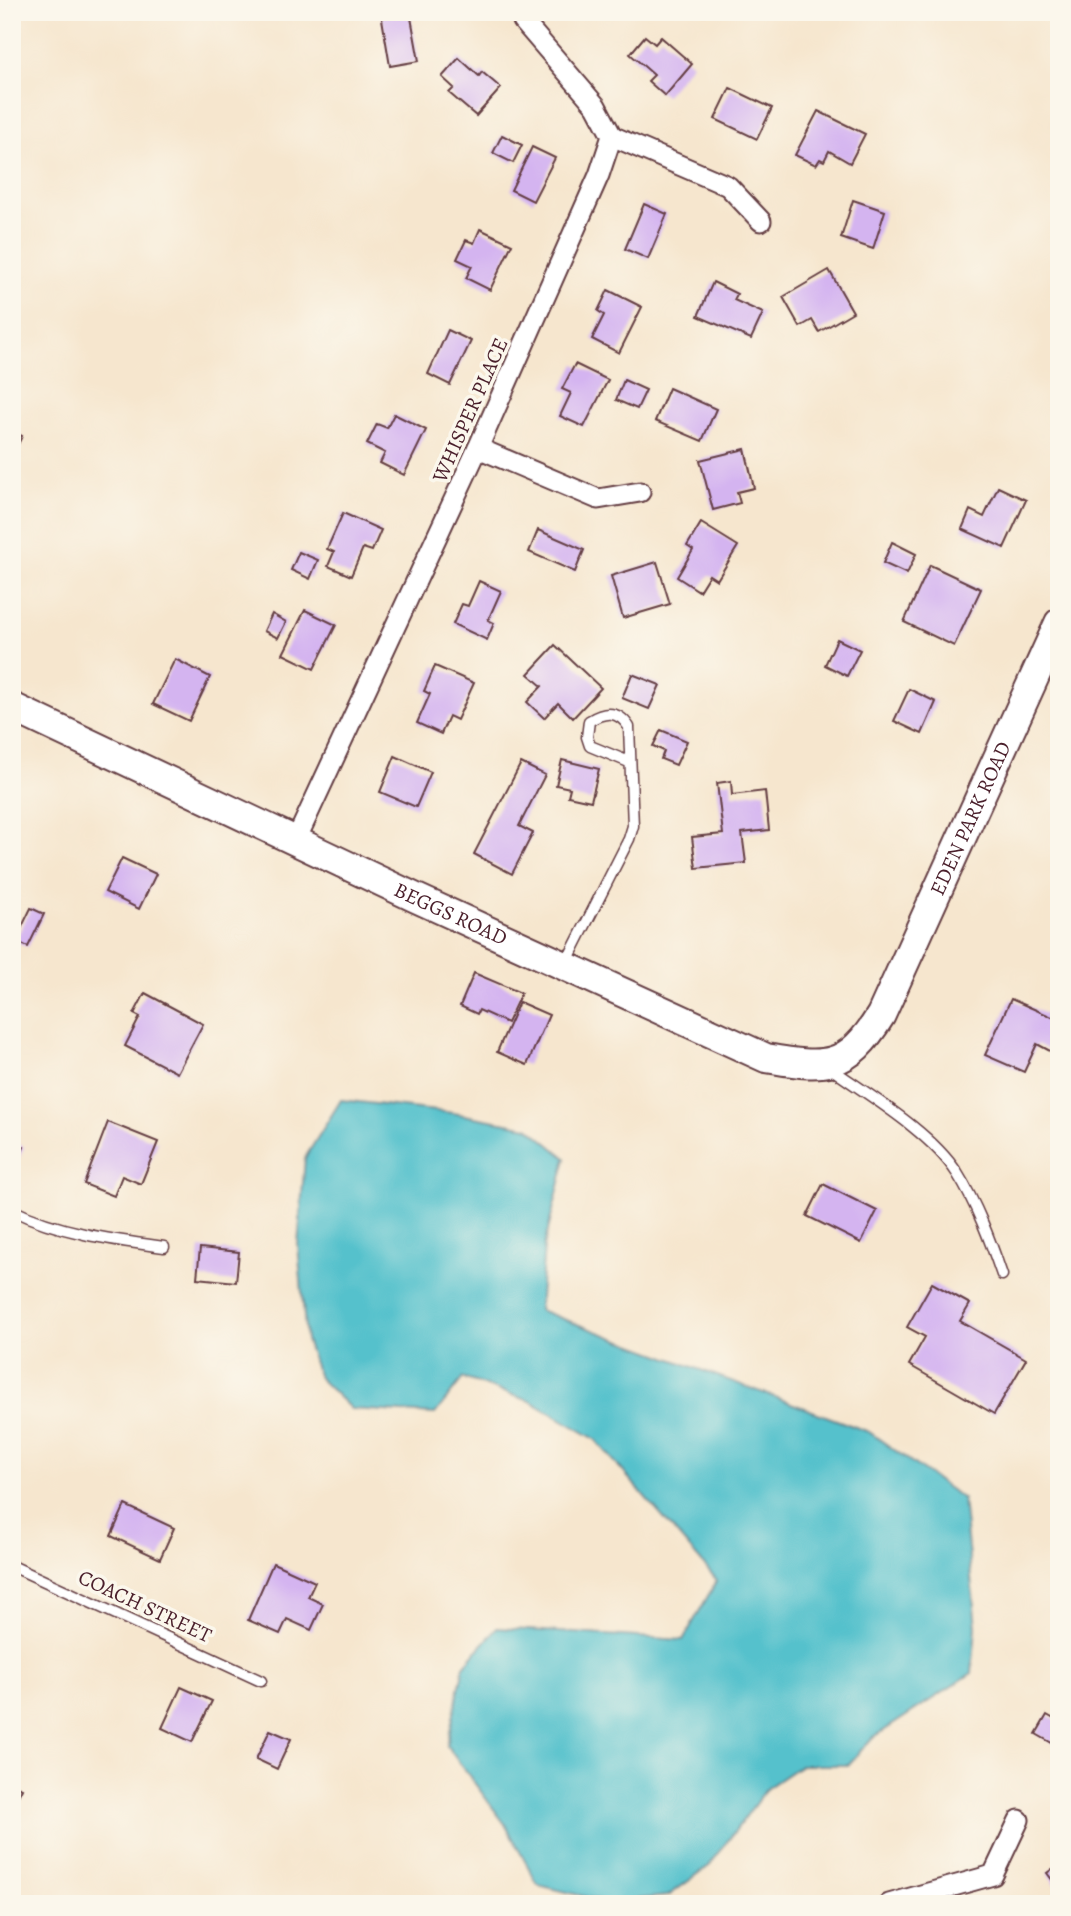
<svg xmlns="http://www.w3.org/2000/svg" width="1071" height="1916" font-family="Alegreya,serif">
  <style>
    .water { fill: #54c1cc; stroke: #4f707c; stroke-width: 2 }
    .building { fill: #d4b4f0 }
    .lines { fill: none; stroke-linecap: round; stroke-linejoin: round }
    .lane-casing { stroke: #643d43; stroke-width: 13 }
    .street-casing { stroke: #643d43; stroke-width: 23 }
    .secondary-casing { stroke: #643d43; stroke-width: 32 }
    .lane { stroke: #fff; stroke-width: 10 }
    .street { stroke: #fff; stroke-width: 19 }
    .secondary { stroke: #fff; stroke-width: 28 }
    .labels { text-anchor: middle; stroke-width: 7; stroke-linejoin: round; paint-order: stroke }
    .street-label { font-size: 21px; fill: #4a1f2b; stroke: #fbf7ec }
  </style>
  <rect width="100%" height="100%" fill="#fbf7ec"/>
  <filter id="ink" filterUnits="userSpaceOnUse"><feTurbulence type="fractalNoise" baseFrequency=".0143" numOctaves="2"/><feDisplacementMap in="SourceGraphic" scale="14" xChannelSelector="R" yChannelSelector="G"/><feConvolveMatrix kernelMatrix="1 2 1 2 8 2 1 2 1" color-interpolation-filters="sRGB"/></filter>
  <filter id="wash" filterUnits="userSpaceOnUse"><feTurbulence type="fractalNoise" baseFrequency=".00686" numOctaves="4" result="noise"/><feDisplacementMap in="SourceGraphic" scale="28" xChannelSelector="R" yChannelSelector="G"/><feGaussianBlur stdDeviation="1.57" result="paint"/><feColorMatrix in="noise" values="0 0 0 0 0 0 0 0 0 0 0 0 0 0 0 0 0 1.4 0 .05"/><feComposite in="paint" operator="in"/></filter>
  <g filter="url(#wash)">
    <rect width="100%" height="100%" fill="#f6e6ce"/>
    <path class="water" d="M341 1100 453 1113 528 1127 566 1158 544 1246 539 1310 869 1432 963 1499 976 1627 972 1673 871 1739 848 1765H801L767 1788 709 1866 668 1896 607 1902 538 1885 505 1824 447 1746 464 1666 497 1628 683 1640 717 1580 595 1439 530 1401 463 1378 435 1414 351 1409 319 1378 306 1340 298 1245 305 1158Z"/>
    <g id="blocks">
      <g class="building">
        <path d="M410 12 419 61 390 66 381 13Z"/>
        <path d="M645 36 655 44 661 37 692 64 665 96 648 81 654 75 630 54Z"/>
        <path d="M459 58 479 76 482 72 501 88 476 116 449 93 454 88 442 77Z"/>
        <path d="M730 88 772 108 757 139 715 119Z"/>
        <path d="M818 111 865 134 850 163 829 151 824 161 820 159 816 165 795 155Z"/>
        <path d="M502 135 522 145 513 163 493 153Z"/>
        <path d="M532 147 555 158 533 201 511 190Z"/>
        <path d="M853 200 885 211 873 249 841 238Z"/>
        <path d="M644 204 667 214 648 259 625 249Z"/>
        <path d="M480 229 512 244 490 290 466 278 472 266 457 259 466 240 474 243Z"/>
        <path d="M829 270 853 312 819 332 812 320 800 327 783 297Z"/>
        <path d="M713 282 737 294 734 300 763 313 751 339 698 316Z"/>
        <path d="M608 290 642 307 619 353 592 339 604 315 598 311Z"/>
        <path d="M448 330 471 341 450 385 428 374Z"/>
        <path d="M575 364 608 380 584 427 560 416 571 393 562 389Z"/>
        <path d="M624 380 646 390 637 409 616 400Z"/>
        <path d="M669 388 716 409 702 441 655 421Z"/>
        <path d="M394 414 426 430 404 475 380 463 385 453 367 444 377 424 387 428Z"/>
        <path d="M12 431 22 436 12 457Z"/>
        <path d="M745 449 754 488 737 492 740 503 713 510 700 460Z"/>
        <path d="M998 487 1026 500 1004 548 962 529 970 510 984 517Z"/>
        <path d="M343 513 381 530 372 551 363 548 351 576 328 566 334 552 327 549Z"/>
        <path d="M701 523 738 546 717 580 709 575 699 591 677 577 693 550 687 546Z"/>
        <path d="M538 530 584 550 575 572 529 552Z"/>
        <path d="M892 542 916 554 907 574 883 563Z"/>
        <path d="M299 552 318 560 310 579 291 570Z"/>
        <path d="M657 562 670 604 623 618 611 576Z"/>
        <path d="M930 565 981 589 954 646 904 622Z"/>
        <path d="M479 581 501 591 488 620 494 623 487 640 453 624 462 604 468 606Z"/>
        <path d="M305 610 336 625 314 669 283 654Z"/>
        <path d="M272 614 286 622 278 638 264 631Z"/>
        <path d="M837 639 860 650 847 676 825 665Z"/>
        <path d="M555 645 601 688 573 718 558 703 544 718 527 702 542 686 528 674Z"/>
        <path d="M175 659 210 677 189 721 153 704Z"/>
        <path d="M435 666 474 683 457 720 449 716 441 734 417 723 430 694 424 691Z"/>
        <path d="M632 674 660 685 649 709 622 698Z"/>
        <path d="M909 689 936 702 922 734 894 721Z"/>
        <path d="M661 730 687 741 676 765 661 759 664 751 653 746Z"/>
        <path d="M395 756 431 772 416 807 380 792Z"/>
        <path d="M562 760 599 769 591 801 568 796 570 788 556 785Z"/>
        <path d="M521 763 545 775 519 826 533 833 512 874 474 854Z"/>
        <path d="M731 781 732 795 765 791 769 830 742 833 746 863 696 868 692 837 723 834 717 783Z"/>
        <path d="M122 858 156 874 139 909 105 892Z"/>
        <path d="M31 908 44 914 28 947 15 941Z"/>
        <path d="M474 973 521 993 507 1023 479 1010 477 1014 460 1006Z"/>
        <path d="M145 993 203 1024 177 1073 125 1046 140 1017 134 1014Z"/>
        <path d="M1011 999 1059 1020V1037L1052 1052 1037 1044 1024 1072 985 1055Z"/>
        <path d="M519 1002 549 1015 527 1065 497 1052Z"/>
        <path d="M108 1122 158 1142 141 1184 122 1176 114 1196 84 1184Z"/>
        <path d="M12 1141 24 1147 12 1174Z"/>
        <path d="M823 1184 877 1211 861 1243 807 1216Z"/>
        <path d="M200 1248 239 1252 236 1282 197 1278Z"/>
        <path d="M932 1283 970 1304 960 1321 1026 1359 994 1414 909 1365 925 1337 907 1327Z"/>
        <path d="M125 1505 174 1528 160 1559 111 1536Z"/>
        <path d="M273 1563 315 1582 308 1597 323 1604 311 1630 287 1619 280 1634 248 1620Z"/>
        <path d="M181 1687 212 1701 192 1742 162 1728Z"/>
        <path d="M1047 1715 1059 1722V1747L1036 1734Z"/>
        <path d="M270 1730 291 1739 277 1769 256 1759Z"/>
        <path d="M12 1784 22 1788 12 1808Z"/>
        <path d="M1059 1864V1889L1047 1873Z"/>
      </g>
    </g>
  </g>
  <g filter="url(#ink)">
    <use href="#blocks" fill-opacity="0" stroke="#643d43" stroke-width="2"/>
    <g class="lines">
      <defs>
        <g id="lane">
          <path d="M565 965 629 839 633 826 629 727C618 710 605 711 589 721L587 737 590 746 629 762"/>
          <path d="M829 1067C868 1095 931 1132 957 1173 977 1205 990 1240 1002 1275"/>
          <path d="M12 1210C59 1233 113 1240 164 1247"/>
          <path d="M12 1566 261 1681"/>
        </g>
        <g id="street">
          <path d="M612 136 728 186 761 221"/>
          <path d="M478 448 598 499 640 492"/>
          <path d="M296 840 478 448 599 175 612 136 596 106 523 21 521 12"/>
          <path d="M889 1904 993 1875 1019 1820"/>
        </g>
        <g id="secondary">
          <path id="s1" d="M12 707 414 897 766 1058C825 1068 847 1070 881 1015L1059 623"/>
        </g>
      </defs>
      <use href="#lane" class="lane-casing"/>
      <use href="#street" class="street-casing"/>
      <use href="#secondary" class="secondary-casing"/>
      <use href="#lane" class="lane"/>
      <use href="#street" class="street"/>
      <use href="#secondary" class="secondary"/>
    </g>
  </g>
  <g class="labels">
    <g class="street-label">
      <text transform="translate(470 410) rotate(-66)" y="7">WHISPER PLACE</text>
      <text dy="7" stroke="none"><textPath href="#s1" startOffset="1183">EDEN PARK ROAD</textPath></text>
      <text dy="7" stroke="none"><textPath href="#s1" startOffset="485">BEGGS ROAD</textPath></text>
      <text transform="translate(145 1606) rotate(25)" y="7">COACH STREET</text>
    </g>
  </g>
  <rect width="1071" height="1916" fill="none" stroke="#fbf7ec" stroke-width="42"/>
</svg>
